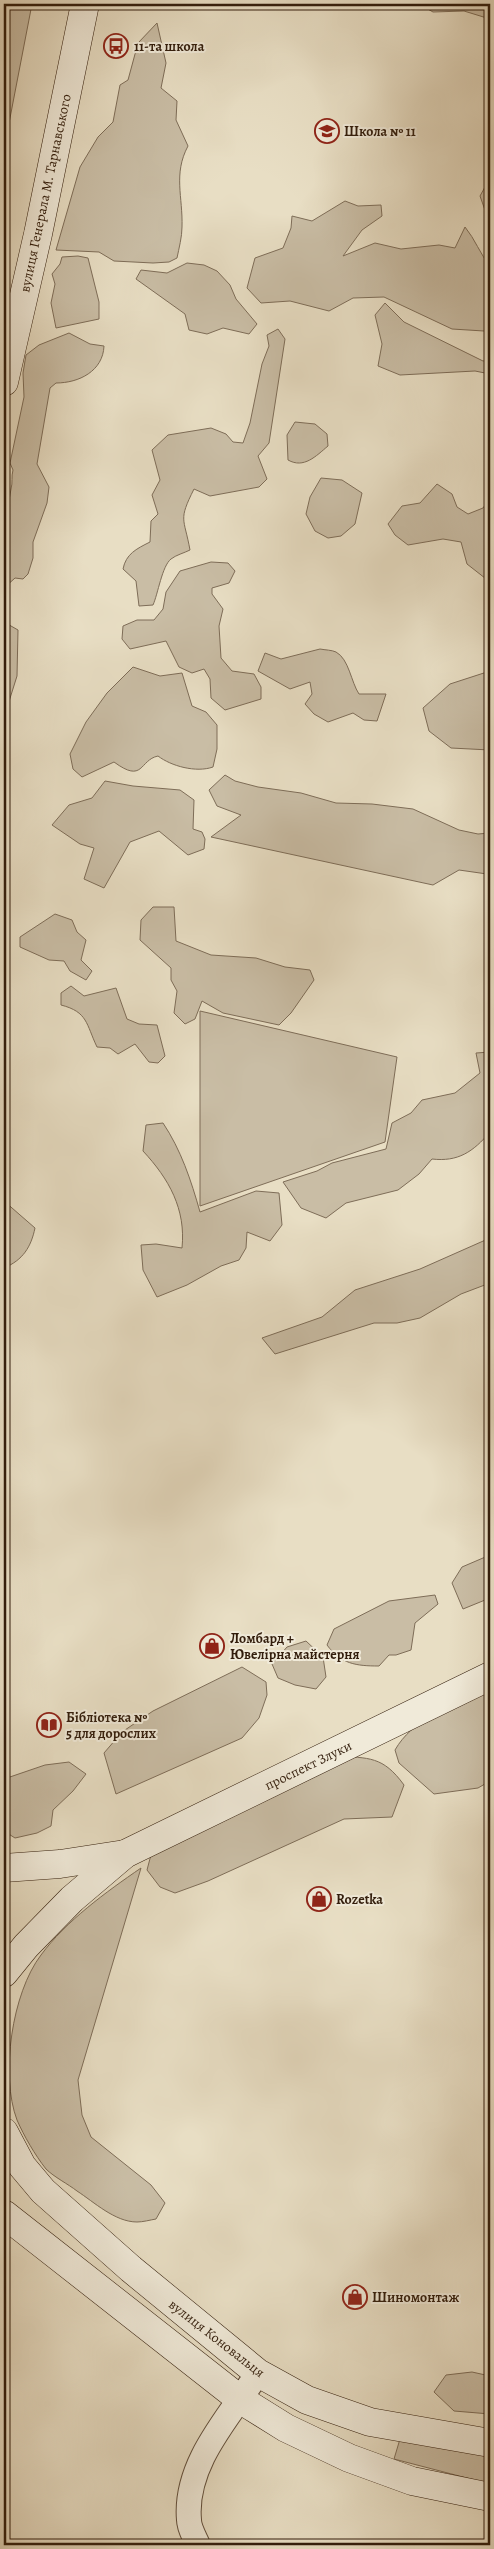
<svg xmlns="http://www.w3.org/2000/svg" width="494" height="2549" font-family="Alegreya,serif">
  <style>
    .green { fill: #c9bda5; stroke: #7e6d58 }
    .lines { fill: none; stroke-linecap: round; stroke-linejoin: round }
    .minor-casing { stroke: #604d3a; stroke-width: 26 }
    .secondary-casing { stroke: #321d0c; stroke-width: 29 }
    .minor { stroke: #f0ead9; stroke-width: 24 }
    .secondary { stroke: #f0ead9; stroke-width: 28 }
    .labels { text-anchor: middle; stroke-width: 4; stroke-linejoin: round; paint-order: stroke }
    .poi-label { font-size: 14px; font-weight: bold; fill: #321d0c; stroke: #f0ead9; text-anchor: start }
    .street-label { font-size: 14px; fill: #321d0c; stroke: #f0ead9 }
  </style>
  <rect width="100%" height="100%" fill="#e8dec4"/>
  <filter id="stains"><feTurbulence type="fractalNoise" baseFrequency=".004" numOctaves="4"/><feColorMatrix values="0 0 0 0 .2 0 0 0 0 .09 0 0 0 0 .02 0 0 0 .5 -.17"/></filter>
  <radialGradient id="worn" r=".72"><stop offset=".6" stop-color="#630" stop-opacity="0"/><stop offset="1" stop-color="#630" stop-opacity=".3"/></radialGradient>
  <g class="green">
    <path d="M4 4H32L4 149Z"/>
    <path d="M419 4H490V19L464 11 433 12Z"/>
    <path d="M157 23 166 63 161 88 177 101 176 120 188 146C173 174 183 197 182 227 182 237 179 248 177 258L169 262 153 263 114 261 99 252 56 250 80 167 98 137 113 122 120 85 128 80 138 43Z"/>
    <path d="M490 148V216L486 213 480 196 490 178 488 160Z"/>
    <path d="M345 201 358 206 381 205 382 216 362 230 343 256 375 243 401 249 439 245 455 248 465 227C475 239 480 254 490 266V335L484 331 452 329 384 297 353 298 329 311 290 301 261 303 247 288 255 258 283 248 291 228 292 216 312 221Z"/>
    <path d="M78 256 88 258 99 302V319L56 328 51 303 55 284 52 274 60 264 62 257Z"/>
    <path d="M187 263 204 265 217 271 230 285 236 299 257 324 249 334 223 328 207 334 189 330 185 314 136 279 141 270 167 273Z"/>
    <path d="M385 303 404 322 483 361 490 360V374L475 371 400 375 378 366 382 344 375 315Z"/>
    <path d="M278 329 285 339 269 443 258 456 267 479 259 487 210 496 194 489C178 521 184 517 190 550 184 553 176 555 171 559 162 566 158 594 153 605L139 606 136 581 123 569C126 554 136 549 150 542L151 521 158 514 152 495 160 480 152 450 168 435 211 428 226 434 233 442 243 443 250 423 262 364 269 346 267 335Z"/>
    <path d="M69 333 90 344 104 346C103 371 79 383 56 383L50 388 37 464 49 487 47 503 33 542V558L28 574 23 579 15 578 4 588C4 552 4 525 11 489 13 482 11 477 13 470L10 463 24 397 23 373 26 355 39 345Z"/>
    <path d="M295 422 315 424 327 434 328 446C316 456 304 469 288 460L287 435Z"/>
    <path d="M321 478 342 480 362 493 355 524 341 536 328 538 315 531 306 514 310 497Z"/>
    <path d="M437 484 452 494 457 507 468 514 483 508 490 498V582L467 564 461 542 443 539 408 545 395 535 388 524 402 506 420 503Z"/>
    <path d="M211 562 228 563 235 571 229 583 212 588V594L223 609 219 626 221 658 232 671 254 674 261 687V699L225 710 211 698 210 679 204 669 192 673 179 667 166 641 130 649 122 639 123 626 137 620H154L163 609 166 592 180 571Z"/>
    <path d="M4 622 18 630 17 676 6 711 4 756Z"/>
    <path d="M320 649C325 650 332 650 336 652 349 659 351 682 359 694H386L377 721 364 720 353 713 328 722 314 714 305 704 312 694 310 682 290 689 258 671 265 653 281 659Z"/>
    <path d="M133 667 160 676 182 673 192 706 206 712 217 725V749L213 767C196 773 171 766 158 756 139 760 144 784 114 762L82 777 73 769 70 754 86 722 107 693Z"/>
    <path d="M490 671V750L451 748 429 731 423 708 450 684Z"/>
    <path d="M225 775 235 781 258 787 301 793 336 803 372 804 413 809 459 830 478 834 490 833V880L487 874 459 870 433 885 211 837 241 815 217 806 209 790Z"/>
    <path d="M105 781 133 786 180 790 194 800 193 829 202 832 205 839 204 849 188 855 159 831 130 842 104 888 84 879 94 848 80 844 52 825 69 805 92 798Z"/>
    <path d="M153 907H174L176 941 211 955 256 958 285 967 310 970 314 980 291 1013 279 1025 223 1013 202 1001 195 1019 185 1024 174 1013 177 991 171 980V968L140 940 141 920Z"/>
    <path d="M55 914 72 920 77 932 86 940 81 960 92 971 86 980 70 971 64 961 49 960 20 947V937Z"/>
    <path d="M71 986 84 996 116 988 127 1019 139 1024 157 1025 165 1056 158 1063 149 1062 135 1044 118 1054 110 1048 97 1047C86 1024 88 1012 61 1005V993Z"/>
    <path d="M200 1011 397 1057 385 1142 200 1206Z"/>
    <path d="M490 1052V1132C473 1152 458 1162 432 1159L419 1174 398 1190 346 1203 326 1218 301 1208 283 1182 317 1171 332 1163 386 1149 392 1123 411 1113 422 1100 455 1093 480 1073 476 1053Z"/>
    <path d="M163 1123C181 1150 191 1180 200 1212L256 1191 279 1193 282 1225 270 1241 247 1232 246 1248 239 1260 221 1266 187 1285 157 1297 143 1270 141 1245 156 1244 182 1248C186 1209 169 1179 143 1151L146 1125Z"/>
    <path d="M4 1201 35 1228C31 1247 23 1260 4 1268Z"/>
    <path d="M490 1238V1283L461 1294 420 1318 397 1323H374L275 1354 262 1338 322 1317 355 1290 420 1269Z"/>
    <path d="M490 1555V1598L463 1609 452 1583 462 1567Z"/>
    <path d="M435 1595 438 1604 415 1623 411 1650 396 1655H389L379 1666C356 1666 341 1664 327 1645L334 1629 389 1601Z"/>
    <path d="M306 1641 323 1657 326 1677 316 1689 295 1685 278 1678 272 1664 287 1647Z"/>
    <path d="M242 1667 266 1682 267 1695 259 1718 242 1738 116 1794 104 1753 122 1732 153 1711Z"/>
    <path d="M477 1691 490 1692V1781L478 1788 434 1794 399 1763 395 1750C412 1720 448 1707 477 1691Z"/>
    <path d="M336 1756C369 1758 383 1756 404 1785L392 1817 344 1819 208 1881 175 1893 160 1887 147 1870 152 1851Z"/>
    <path d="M69 1762 86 1774 73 1791 53 1810 51 1826 37 1833 15 1838 4 1831V1779L45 1765Z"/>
    <path d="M141 1868 78 2080 82 2115 91 2137 151 2185 165 2203 156 2219C150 2220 143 2222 137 2222 115 2222 94 2202 77 2191 68 2184 54 2177 46 2169 35 2155 24 2136 17 2120 0 2075 12 1993 41 1955 66 1921 106 1892 141 1868Z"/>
    <path d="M472 2372 490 2376V2414L454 2411 434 2392 446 2375Z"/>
    <path d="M400 2439 490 2453V2484L394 2459Z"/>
  </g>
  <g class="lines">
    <defs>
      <path id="minor" d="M198 2545C195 2538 189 2528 189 2520 184 2464 229 2417 258 2373"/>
      <g id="secondary">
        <path d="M4 382 38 234 85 4"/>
        <path d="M4 1868 60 1864 125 1854"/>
        <path d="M4 1973 26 1946 72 1899 125 1854 490 1676"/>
        <path d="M4 2132 22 2166 43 2191 131 2269 258 2373 307 2400 370 2422 490 2443"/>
        <path d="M4 2214 241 2400 286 2428 349 2458 412 2481 490 2497"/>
      </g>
    </defs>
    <use href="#minor" class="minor-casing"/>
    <use href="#secondary" class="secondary-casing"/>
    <use href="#minor" class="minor"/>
    <use href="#secondary" class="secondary"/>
  </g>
  <defs>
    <symbol id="bus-ring" viewBox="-11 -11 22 22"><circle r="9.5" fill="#f0ead9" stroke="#8f2418" stroke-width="1.5"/><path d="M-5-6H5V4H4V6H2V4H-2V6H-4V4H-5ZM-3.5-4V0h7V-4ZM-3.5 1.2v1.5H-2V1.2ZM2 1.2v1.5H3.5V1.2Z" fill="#8f2418"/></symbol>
    <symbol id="school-ring" viewBox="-11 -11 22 22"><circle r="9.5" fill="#f0ead9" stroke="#8f2418" stroke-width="1.5"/><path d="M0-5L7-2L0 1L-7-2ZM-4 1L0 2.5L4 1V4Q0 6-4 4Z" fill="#8f2418"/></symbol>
    <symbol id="shop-ring" viewBox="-11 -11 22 22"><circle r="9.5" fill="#f0ead9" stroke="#8f2418" stroke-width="1.5"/><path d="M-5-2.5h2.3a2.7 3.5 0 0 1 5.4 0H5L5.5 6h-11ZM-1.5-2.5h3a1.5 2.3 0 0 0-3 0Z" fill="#8f2418"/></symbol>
    <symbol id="library-ring" viewBox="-11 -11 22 22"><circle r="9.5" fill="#f0ead9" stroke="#8f2418" stroke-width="1.5"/><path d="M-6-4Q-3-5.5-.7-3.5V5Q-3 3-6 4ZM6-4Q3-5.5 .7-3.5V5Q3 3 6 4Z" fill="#8f2418"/></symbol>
  </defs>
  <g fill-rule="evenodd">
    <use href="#bus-ring" x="102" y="32" width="28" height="28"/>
    <use href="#school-ring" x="313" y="117" width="28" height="28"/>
    <use href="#shop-ring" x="198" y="1632" width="28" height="28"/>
    <use href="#library-ring" x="35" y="1711" width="28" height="28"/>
    <use href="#shop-ring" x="305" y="1885" width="28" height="28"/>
    <use href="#shop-ring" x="341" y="2283" width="28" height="28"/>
  </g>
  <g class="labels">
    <g class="poi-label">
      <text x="134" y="51">11-та школа</text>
      <text x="344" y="136">Школа № 11</text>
      <text x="230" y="1643">Ломбард +<tspan x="230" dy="16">Ювелірна майстерня</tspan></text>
      <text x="66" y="1722">Бібліотека №<tspan x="66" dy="16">5 для дорослих</tspan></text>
      <text x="336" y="1904">Rozetka</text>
      <text x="372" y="2302">Шиномонтаж</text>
    </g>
    <g class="street-label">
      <text transform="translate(45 193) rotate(-78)" y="5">вулиця Генерала М. Тарнавського</text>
      <text transform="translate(308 1765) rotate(-26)" y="5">проспект Злуки</text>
      <text transform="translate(217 2338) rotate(38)" y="5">вулиця Коновальця</text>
    </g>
  </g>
  <rect width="494" height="2549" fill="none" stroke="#e8dec4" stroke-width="20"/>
  <rect x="5" y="5" width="484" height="2539" fill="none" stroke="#321d0c" stroke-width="2.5"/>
  <rect x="10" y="10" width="474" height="2529" fill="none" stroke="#321d0c"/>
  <rect width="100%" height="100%" filter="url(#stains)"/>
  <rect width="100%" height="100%" fill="url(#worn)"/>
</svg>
